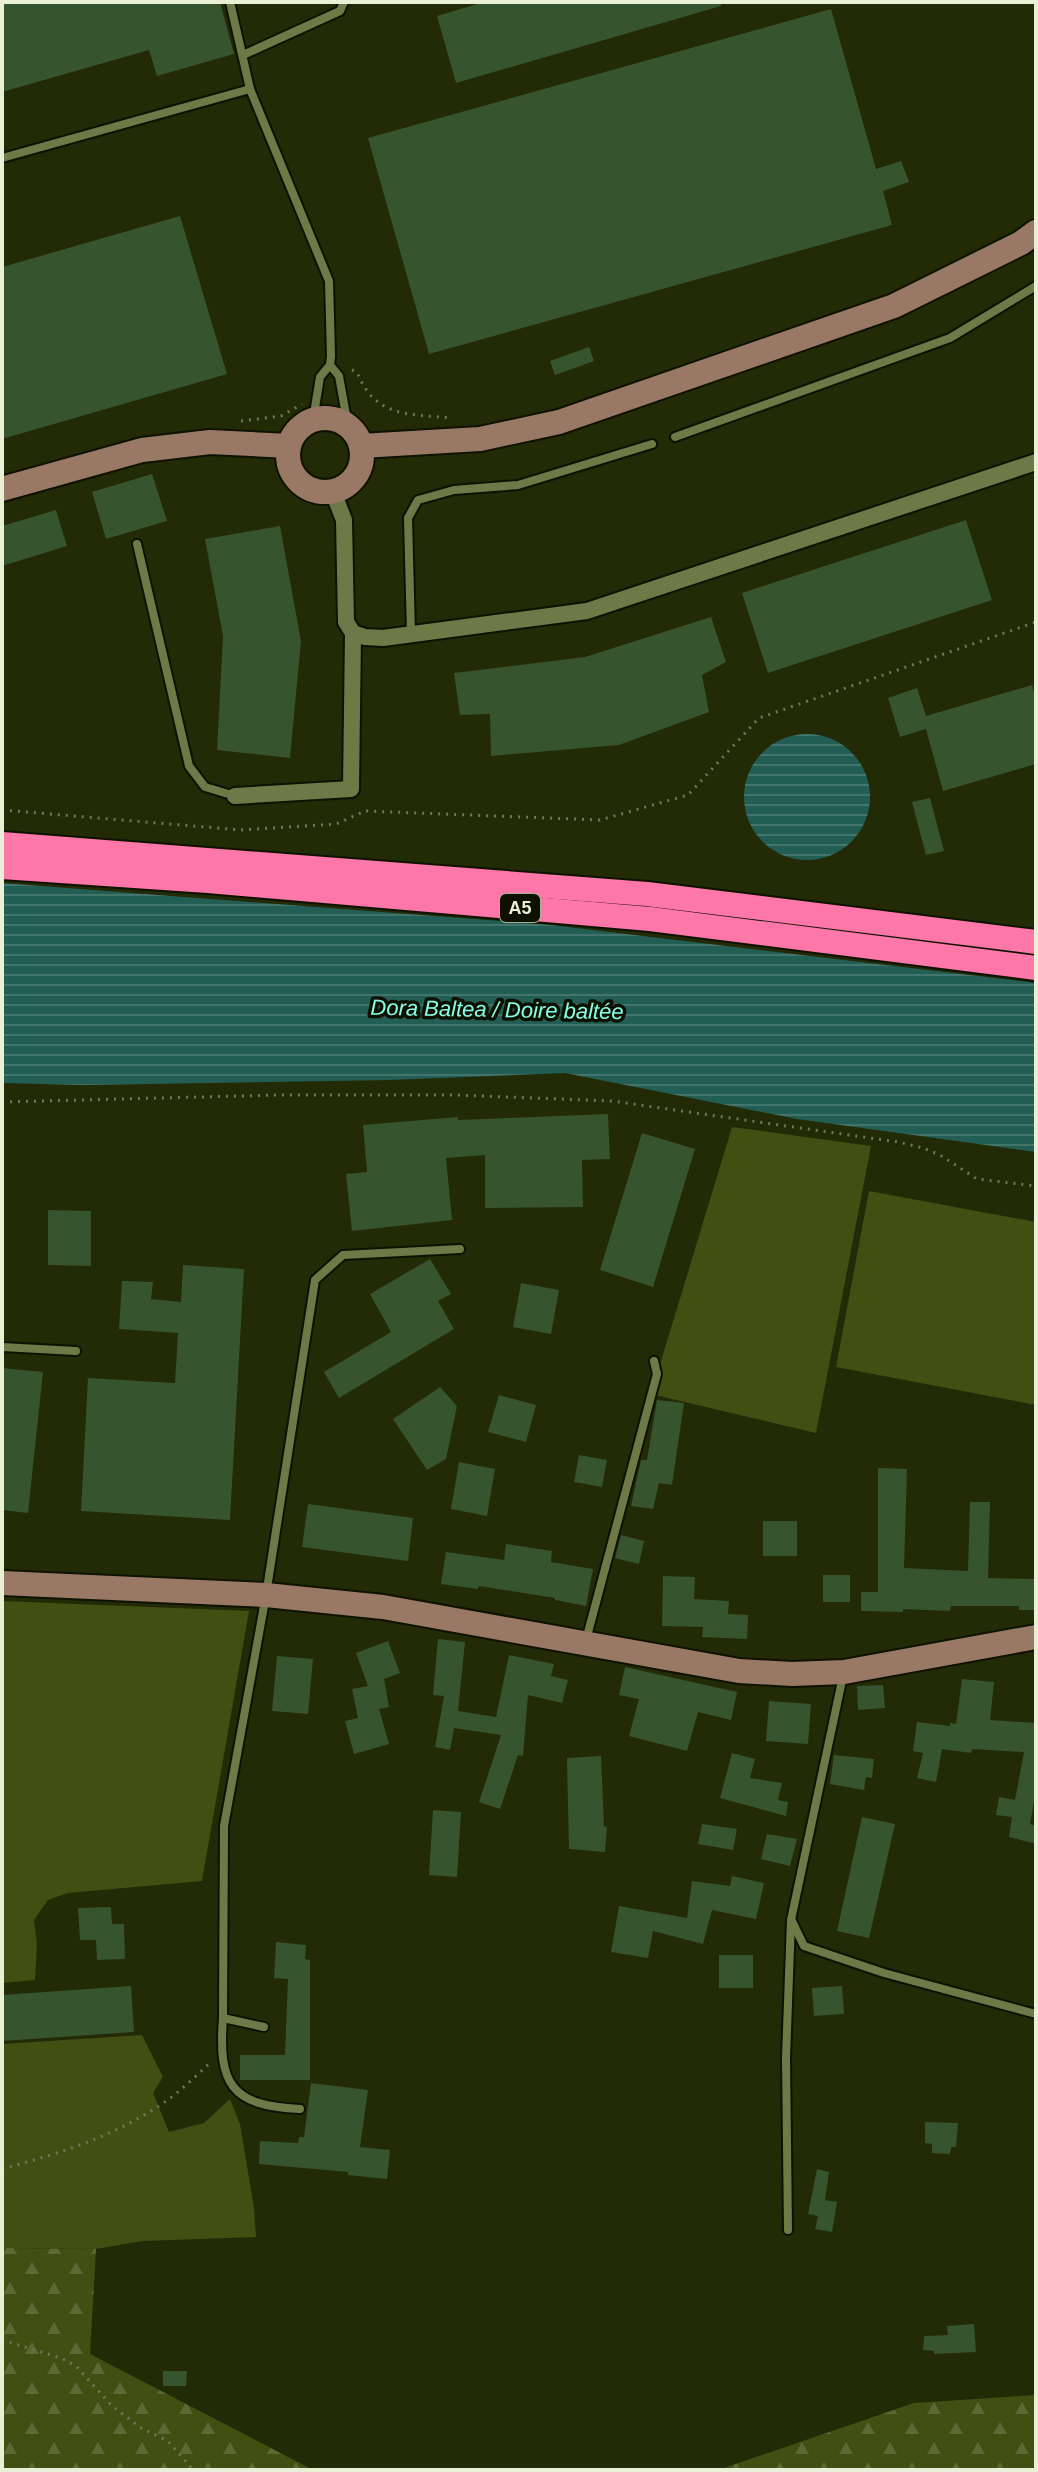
<svg xmlns="http://www.w3.org/2000/svg" width="1038" height="2472" font-family="Helvetica,sans-serif">
  <style>
    .green { fill: #434e13 }
    .forest { fill: url(#forest-firs) }
    .water { fill: url(#water-rules) }
    .building { fill: #36542e }
    .lines { fill: none; stroke-linecap: round; stroke-linejoin: round }
    .lane-casing { stroke: #0e1200; stroke-width: 12 }
    .street-casing { stroke: #0e1200; stroke-width: 20 }
    .secondary-casing { stroke: #0e1200; stroke-width: 28 }
    .highway-casing { stroke: #0e1200; stroke-width: 28 }
    .path { stroke: #717858; stroke-width: 3; stroke-dasharray: 2 6; stroke-linecap: butt }
    .lane { stroke: #6e7948; stroke-width: 8 }
    .street { stroke: #6e7948; stroke-width: 16 }
    .secondary { stroke: #997865; stroke-width: 24 }
    .highway { stroke: #fd77a8; stroke-width: 24 }
    .labels { text-anchor: middle; stroke-width: 7; stroke-linejoin: round; paint-order: stroke }
    .shield { fill: #0e1101; stroke: #a7ad96; stroke-width: 2 }
    .shield-label { font-size: 18px; font-weight: bold; fill: #e9f0d6 }
    .water-label { font-size: 22px; font-style: italic; fill: #86fde5; stroke: #0e1101 }
  </style>
  <defs>
    <pattern id="forest-firs" width="22" height="20" patternUnits="userSpaceOnUse" patternTransform="scale(2)"><rect width="22" height="20" fill="#434e13"/><path d="M5 1l3.5 6h-7zM16 11l3.5 6h-7z" fill="#5e6835"/></pattern>
    <pattern id="water-rules" width="6" height="5" patternUnits="userSpaceOnUse" patternTransform="scale(2)"><rect width="6" height="5" fill="#235e54"/><path d="M0 2.5h6" fill="none" stroke="#43756c"/></pattern>
  </defs>
  <rect width="100%" height="100%" fill="#232a06"/>
  <g class="green">
    <path d="M732 1127 871 1146 816 1433 651 1394Z"/>
    <path d="M869 1191 1036 1222V1405L836 1367Z"/>
    <path d="M2 1601 249 1611 202 1881 68 1893 48 1900 34 1920 37 1944 35 1980 2 1983Z"/>
    <path d="M142 2035 163 2077 153 2093 169 2132 204 2123 230 2099 240 2124 254 2208 256 2237 142 2241 96 2249 2 2248V2044Z"/>
  </g>
  <g class="forest">
    <path d="M2 2248 96 2249 90 2354 313 2470H2Z"/>
    <path d="M1036 2395V2470H718L914 2403Z"/>
  </g>
  <g class="water">
    <circle cx="807" cy="797" r="63"/>
    <path d="M2 883 551 925 1036 983V1152L797 1119 565 1073 389 1080 82 1085 2 1083Z"/>
  </g>
  <g class="building">
    <path d="M2 2H220L234 54 157 76 149 50 2 92Z"/>
    <path d="M484 2H721V6L456 83 437 16Z"/>
    <path d="M831 9 876 169 901 161 909 182 883 191 892 225 429 354 368 138Z"/>
    <path d="M180 216 227 374 2 439V267Z"/>
    <path d="M589 347 594 361 555 375 550 361Z"/>
    <path d="M152 474 167 521 106 539 92 492Z"/>
    <path d="M56 510 67 546 2 566V526Z"/>
    <path d="M966 520 992 600 768 673 742 593Z"/>
    <path d="M280 526 301 641 290 758 217 750 223 636 205 539Z"/>
    <path d="M711 617 726 662 702 675 709 712 619 745 491 756 490 714 460 715 454 673 585 657Z"/>
    <path d="M1032 685 1036 700V764L943 791 926 729 900 737 888 698 917 688 926 716Z"/>
    <path d="M930 798 944 851 926 855 912 802Z"/>
    <path d="M608 1114 610 1159 582 1160 583 1207 485 1208V1155L446 1158 452 1220 352 1231 346 1174 367 1172 363 1125 458 1117V1120Z"/>
    <path d="M642 1133 695 1149 653 1287 600 1270Z"/>
    <path d="M48 1210 91 1211V1266L48 1265Z"/>
    <path d="M430 1259 451 1294 438 1301 454 1329 339 1398 324 1372 391 1332 370 1294Z"/>
    <path d="M183 1265 244 1269 230 1520 81 1511 88 1378 175 1383 178 1333 119 1329 122 1281 153 1282 151 1299 181 1302Z"/>
    <path d="M521 1283 559 1290 551 1334 513 1327Z"/>
    <path d="M2 1368 43 1372 28 1513 2 1510Z"/>
    <path d="M440 1387 457 1406 446 1459 427 1470 393 1419Z"/>
    <path d="M499 1395 536 1405 526 1442 488 1432Z"/>
    <path d="M657 1400 684 1403 672 1485 659 1483 653 1509 631 1506 641 1460H647Z"/>
    <path d="M579 1455 607 1460 602 1487 574 1482Z"/>
    <path d="M459 1462 495 1469 487 1516 451 1509Z"/>
    <path d="M878 1468 907 1469 904 1568 968 1571 970 1502H990L988 1578 1036 1579V1610H1019V1606H951L950 1611 903 1609V1612L861 1611V1592H878Z"/>
    <path d="M308 1504 413 1518 408 1561 302 1547Z"/>
    <rect x="763" y="1521" width="34" height="35"/>
    <path d="M621 1535 644 1541 639 1564 615 1558Z"/>
    <path d="M506 1544 552 1551 551 1562 593 1569 586 1606 555 1600V1598L479 1586 478 1589 441 1584 446 1552 504 1560Z"/>
    <rect x="823" y="1575" width="27" height="27"/>
    <path d="M663 1576 695 1577 694 1599 729 1601 728 1614 748 1615 747 1639 702 1637 703 1627 662 1626Z"/>
    <path d="M438 1639 465 1642 458 1711 496 1717 509 1655 554 1664 551 1676 568 1680 562 1703 528 1695 523 1756 518 1755 500 1809 479 1802 501 1735 454 1728 450 1750 435 1747 444 1696 433 1695Z"/>
    <path d="M388 1641 400 1673 384 1679 389 1707 379 1709 389 1744 354 1754 345 1721 358 1718 352 1689 368 1686 356 1653Z"/>
    <path d="M277 1656 313 1659 308 1714 272 1711Z"/>
    <path d="M625 1667 737 1692 731 1720 698 1712 687 1751 629 1736 639 1699 619 1695Z"/>
    <path d="M962 1679 994 1682 990 1720 1036 1723V1790L1030 1824 1036 1826V1844L1009 1837 1012 1817 996 1815 999 1797 1015 1800 1024 1752 972 1749 971 1753 942 1749 936 1782 917 1778 923 1753 913 1751 917 1722 950 1726V1723L956 1724Z"/>
    <path d="M883 1685 885 1708 858 1710 857 1686Z"/>
    <path d="M769 1701 811 1704 808 1744 766 1741Z"/>
    <path d="M732 1753 755 1759 750 1778 782 1783 778 1800 788 1802 786 1816 720 1798Z"/>
    <path d="M834 1755 874 1759 872 1778 866 1777 864 1790 830 1784Z"/>
    <path d="M601 1756 604 1826 607 1827 605 1852 569 1849 567 1758Z"/>
    <path d="M433 1810 461 1812 457 1877 429 1875Z"/>
    <path d="M862 1817 895 1824 869 1938 837 1931Z"/>
    <path d="M702 1824 737 1829 733 1850 698 1844Z"/>
    <path d="M767 1834 797 1839 790 1866 761 1859Z"/>
    <path d="M732 1876 764 1883 756 1919 712 1910 703 1944 653 1931 648 1958 611 1952 619 1906 687 1918 692 1881 730 1886Z"/>
    <path d="M111 1907 112 1924H124L125 1959 97 1960 96 1940H80L78 1908Z"/>
    <path d="M276 1942 306 1945 305 1959 310 1960V2080H240V2055H285L288 1979 274 1978Z"/>
    <rect x="719" y="1955" width="34" height="33"/>
    <path d="M131 1986 134 2032 2 2041V1995Z"/>
    <path d="M842 1986 844 2014 814 2016 812 1988Z"/>
    <path d="M311 2083 368 2090 360 2147 390 2150 387 2179 348 2175V2172L259 2164 260 2141 298 2143 299 2137H304Z"/>
    <path d="M925 2122 958 2123 956 2147H951L950 2154 932 2153V2144L925 2143Z"/>
    <path d="M817 2169 829 2172 825 2200 837 2202 832 2232 815 2229 818 2216 808 2214Z"/>
    <path d="M974 2324 976 2352 934 2354V2351L923 2350 924 2336 948 2335 947 2326Z"/>
    <path d="M163 2371H187L186 2386H163Z"/>
  </g>
  <g class="lines">
    <defs>
      <g id="lane">
        <path d="M230 2 250 89 329 281 331 356 330 365 320 377 313 420"/>
        <path d="M243 55 340 11 344 2"/>
        <path d="M2 158 250 89"/>
        <path d="M330 365 339 376 348 426"/>
        <path d="M675 437 950 338 1036 286"/>
        <path d="M137 544 189 766 205 787 235 796"/>
        <path d="M411 634 408 518 418 500 454 490 518 485 652 444"/>
        <path d="M2 1347 76 1351"/>
        <path d="M586 1640 657 1374 654 1361"/>
        <path d="M792 1921 804 1946 884 1973 1036 2014"/>
        <path d="M223 2018C218 2083 230 2106 300 2109"/>
        <path d="M264 2027 223 2018 224 1826 266 1595 315 1280 343 1255 460 1249"/>
        <path d="M788 2230 786 2058 791 1920 843 1676"/>
      </g>
      <g id="street">
        <path d="M333 492 344 520 346 622 353 633"/>
        <path d="M235 796 351 789 353 633 365 637 383 638 587 611 1036 462"/>
      </g>
      <g id="secondary">
        <circle cx="325" cy="455" r="37"/>
        <path d="M361 446 480 439 559 422 894 306 1021 243 1036 232"/>
        <path d="M2 489 142 450 210 442 289 446"/>
        <path d="M2 1583 266 1595 383 1607 739 1671 792 1674 844 1672 1036 1637"/>
      </g>
      <g id="highway">
        <path d="M2 844 647 894 1036 942"/>
        <path d="M2 867 208 881 650 919 1036 968"/>
      </g>
    </defs>
    <use href="#lane" class="lane-casing"/>
    <use href="#street" class="street-casing"/>
    <use href="#secondary" class="secondary-casing"/>
    <use href="#highway" class="highway-casing"/>
    <g class="path">
      <path d="M352 370 357 372C375 418 409 414 452 418"/>
      <path d="M241 421 281 416 302 404"/>
      <path d="M2 810 241 830 336 824 365 811 600 820 688 795 759 718 1036 622"/>
      <path d="M2 1102 279 1095H455L612 1101 898 1142 923 1148 940 1155 977 1179 1036 1186"/>
      <path d="M2 2169C61 2153 119 2135 169 2099 184 2088 198 2074 212 2061"/>
      <path d="M2 2340 61 2358 76 2366 112 2406 141 2428 168 2441 193 2470"/>
    </g>
    <use href="#lane" class="lane"/>
    <use href="#street" class="street"/>
    <use href="#secondary" class="secondary"/>
    <use href="#highway" class="highway"/>
  </g>
  <g class="labels">
    <rect class="shield" x="500" y="894" width="40" height="28" rx="6"/>
    <g class="shield-label">
      <text x="520" y="914">A5</text>
    </g>
    <g class="water-label">
      <text transform="translate(497 1009) rotate(1)" y="8">Dora Baltea / Doire baltée</text>
    </g>
  </g>
  <rect width="1038" height="2472" fill="none" stroke="#e9f0d6" stroke-width="8"/>
</svg>
